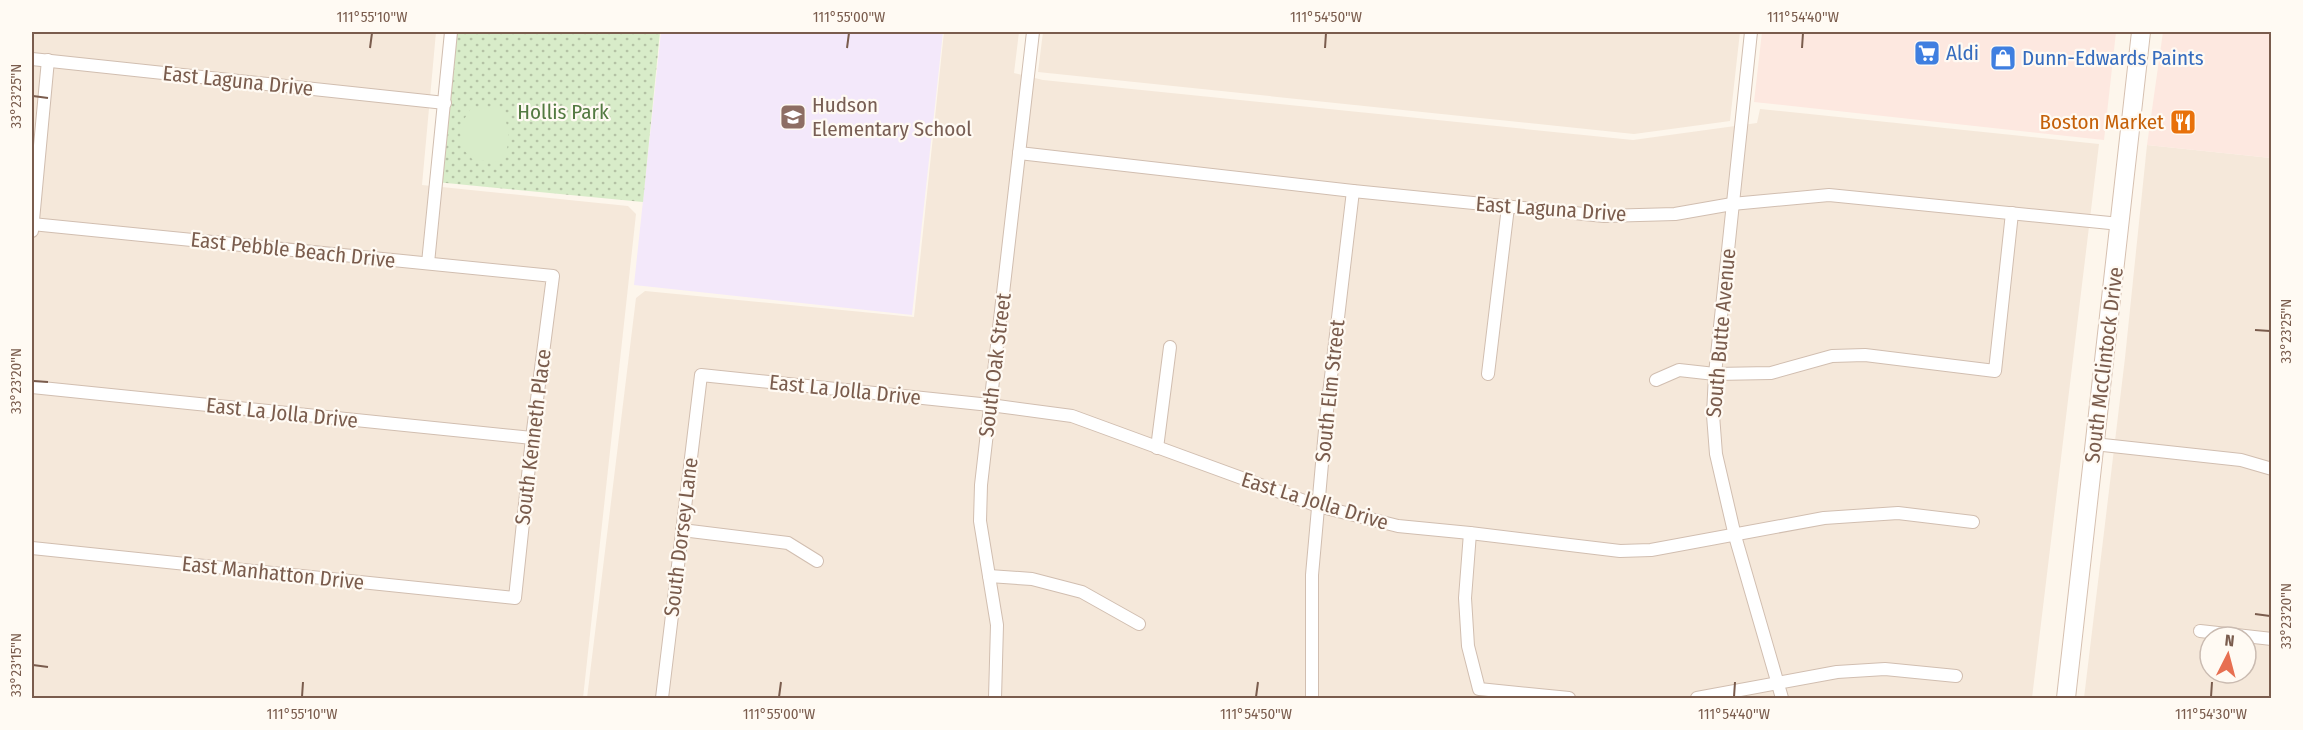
<svg xmlns="http://www.w3.org/2000/svg" width="2303" height="730" font-family="'Fira Sans Condensed',sans-serif">
  <style>
    .residential { fill: #f5e8da; fill-rule: evenodd }
    .commercial { fill: #fde8e0 }
    .education { fill: #f3e8fa }
    .park { fill: url(#park-dots) }
    .pitch { fill: #d8ecc9 }
    .lines { fill: none; stroke-linecap: round; stroke-linejoin: round }
    .street-casing { stroke: #d1beb0; stroke-width: 14 }
    .secondary-casing { stroke: #d6c0b0; stroke-width: 20 }
    .street { stroke: #fff; stroke-width: 12 }
    .secondary { stroke: #fff; stroke-width: 18 }
    .ticks { fill: none; stroke: #7a5c4d; stroke-width: 2 }
    .labels { text-anchor: middle; stroke-width: 4.5; stroke-linejoin: round; paint-order: stroke }
    .shop-label { font-size: 21px; fill: #366cbe; stroke: #fffaf3; text-anchor: start }
    .street-label { font-size: 21px; fill: #7a5c4d; stroke: #fffaf3 }
    .education-label { font-size: 21px; fill: #785e54; stroke: #fffaf3; text-anchor: start }
    .park-label { font-size: 21px; fill: #537a41; stroke: #fffaf3 }
    .food-label { font-size: 21px; fill: #c56008; stroke: #fffaf3; text-anchor: end }
    .neatline { fill: none; stroke: #7a5c4d; stroke-width: 2 }
    .ticks-label { font-size: 15px; text-anchor: middle; fill: #7a5c4d }
  </style>
  <defs>
    <pattern id="park-dots" width="8" height="8" patternUnits="userSpaceOnUse" patternTransform="scale(1.5)"><rect width="8" height="8" fill="#d8ecc9"/><path d="M2 2h.1M6 6h.1" fill="none" stroke="#b4c2a5" stroke-width="1.8" stroke-linecap="round"/></pattern>
  </defs>
  <rect width="100%" height="100%" fill="#fdf6ec"/>
  <g class="residential">
    <path d="M32 32H436L422 185 628 206 636 214 583 698H32Z"/>
    <path d="M944 32H1019L1014 73 1043 80 1633 140 1757 123 1760 109 2099 144 2032 698H587L636 298 645 291 914 317Z"/>
    <path d="M1043 32H1740L1730 121 1634 134 1038 72Z"/>
    <path d="M2147 145 2271 158V698H2084L2125 358ZM2210 637H2246V673H2210Z"/>
  </g>
  <g class="commercial">
    <path d="M1762 32H2116L2104 140 1754 102Z"/>
    <path d="M2163 32H2271V158L2147 145Z"/>
  </g>
  <path class="education" d="M661 32H943L912 315 634 285Z"/>
  <path class="park" d="M451 32H660L643 202 436 182Z"/>
  <path class="pitch" d="M472 107 504 109 509 139 504 162 473 160 463 149 459 127Z"/>
  <g class="lines">
    <defs>
      <g id="street">
        <path d="M1751 32 1715 374 1713 415 1716 454 1735 536 1782 698"/>
        <path d="M32 59 445 103"/>
        <path d="M1019 153 1353 191 1604 216 1675 214 1732 204 1829 195 2120 224"/>
        <path d="M32 231 48 60"/>
        <path d="M428 263 451 32"/>
        <path d="M1488 374 1508 207"/>
        <path d="M1656 380 1679 370 1715 374 1771 373 1832 356 1865 355 1995 371 2012 213"/>
        <path d="M32 387 532 438"/>
        <path d="M2094 444 2241 460 2272 469"/>
        <path d="M1157 448 1170 347"/>
        <path d="M682 530 788 543 817 561"/>
        <path d="M1470 533 1465 598 1468 646 1479 689 1569 698"/>
        <path d="M32 548 515 598 532 438 553 276 32 224"/>
        <path d="M989 576 1032 579 1082 592 1139 624"/>
        <path d="M2200 631 2272 639"/>
        <path d="M662 698 701 375 990 405 1072 416 1318 506 1398 526 1470 533 1620 551 1651 550 1824 518 1898 513 1973 522"/>
        <path d="M995 698 997 625 980 521 981 485 1033 32"/>
        <path d="M1312 698V575L1326 419 1353 191"/>
        <path d="M1697 698 1837 672 1885 669 1956 676"/>
      </g>
      <path id="secondary" d="M2066 698 2141 32"/>
    </defs>
    <use href="#street" class="street-casing"/>
    <use href="#secondary" class="secondary-casing"/>
    <use href="#street" class="street"/>
    <use href="#secondary" class="secondary"/>
  </g>
  <path class="ticks" d="M370 48 372 33M847 48 849 33M1325 48 1326 33M1802 48 1803 33M33 96 48 98M2255 330 2270 331M33 381 48 382M2255 614 2270 616M33 665 48 667M302 697 303 682M779 697 781 682M1256 697 1258 682M1734 697 1735 682M2211 697 2212 682"/>
  <defs>
    <symbol id="supermarket-square" viewBox="-11 -11 22 22"><rect x="-9" y="-9" width="18" height="18" rx="4" fill="#3f7fe0" stroke="#fffaf3"/><path d="M-6-5.5h2.5l.6 2H6L4.5 2H-2.5L-4.4-4H-6ZM-1.5 3.2a1.3 1.3 0 1 0 .1 0ZM3 3.2a1.3 1.3 0 1 0 .1 0Z" fill="#fff"/></symbol>
    <symbol id="shop-square" viewBox="-11 -11 22 22"><rect x="-9" y="-9" width="18" height="18" rx="4" fill="#3f7fe0" stroke="#fffaf3"/><path d="M-5-2.5h2.3a2.7 3.5 0 0 1 5.4 0H5L5.5 6h-11ZM-1.5-2.5h3a1.5 2.3 0 0 0-3 0Z" fill="#fff"/></symbol>
    <symbol id="school-square" viewBox="-11 -11 22 22"><rect x="-9" y="-9" width="18" height="18" rx="4" fill="#8d6e63" stroke="#fffaf3"/><path d="M0-5L7-2L0 1L-7-2ZM-4 1L0 2.5L4 1V4Q0 6-4 4Z" fill="#fff"/></symbol>
    <symbol id="restaurant-square" viewBox="-11 -11 22 22"><rect x="-9" y="-9" width="18" height="18" rx="4" fill="#e8710a" stroke="#fffaf3"/><path d="M-5-6h1v4h1v-4h1v4h1v-4h1v5L-1.5 .5V6h-2V.5L-5-1ZM5-6V6H3V1.5H1.5Q1.5-4 5-6Z" fill="#fff"/></symbol>
  </defs>
  <g fill-rule="evenodd">
    <use href="#supermarket-square" x="1912" y="38" width="30" height="30"/>
    <use href="#shop-square" x="1988" y="43" width="30" height="30"/>
    <use href="#school-square" x="778" y="102" width="30" height="30"/>
    <use href="#restaurant-square" x="2168" y="107" width="30" height="30"/>
  </g>
  <g class="labels">
    <g class="shop-label">
      <text x="1946" y="60">Aldi</text>
      <text x="2022" y="65">Dunn-Edwards Paints</text>
    </g>
    <g class="street-label">
      <text transform="translate(238 81) rotate(6)" y="7">East Laguna Drive</text>
      <text transform="translate(1551 209) rotate(4)" y="7">East Laguna Drive</text>
      <text transform="translate(293 250) rotate(6)" y="7">East Pebble Beach Drive</text>
      <text transform="translate(1721 333) rotate(-85)" y="7">South Butte Avenue</text>
      <text transform="translate(995 365) rotate(-83)" y="7">South Oak Street</text>
      <text transform="translate(2104 365) rotate(-83)" y="7">South McClintock Drive</text>
      <text transform="translate(845 390) rotate(6)" y="7">East La Jolla Drive</text>
      <text transform="translate(1330 391) rotate(-84)" y="7">South Elm Street</text>
      <text transform="translate(282 413) rotate(6)" y="7">East La Jolla Drive</text>
      <text transform="translate(533 437) rotate(-83)" y="7">South Kenneth Place</text>
      <text transform="translate(1315 501) rotate(17)" y="7">East La Jolla Drive</text>
      <text transform="translate(681 537) rotate(-83)" y="7">South Dorsey Lane</text>
      <text transform="translate(273 573) rotate(6)" y="7">East Manhatton Drive</text>
    </g>
    <g class="education-label">
      <text x="812" y="112">Hudson<tspan x="812" dy="24">Elementary School</tspan></text>
    </g>
    <g class="park-label">
      <text x="563" y="119">Hollis Park</text>
    </g>
    <g class="food-label">
      <text x="2164" y="129">Boston Market</text>
    </g>
  </g>
  <rect width="2303" height="730" fill="none" stroke="#fffaf3" stroke-width="66"/>
  <g transform="translate(2228 655) rotate(6)"><circle r="28" fill="#fffaf3" stroke="#cabbb1" stroke-width="1.5"/>
  <path d="M0-4.5L10 22L0 15L-10 22Z" fill="#e76f51"/>
  <text y="-9" font-size="16" font-weight="bold" text-anchor="middle" fill="#7a5c4d">N</text>
  </g>
  <rect x="33" y="33" width="2237" height="664" class="neatline"/>
  <g class="ticks-label">
    <text x="372" y="22">111°55'10"W</text>
    <text x="849" y="22">111°55'00"W</text>
    <text x="1326" y="22">111°54'50"W</text>
    <text x="1803" y="22">111°54'40"W</text>
    <text transform="translate(16 96) rotate(-90)" y="5">33°23'25"N</text>
    <text transform="translate(2286 331) rotate(-90)" y="5">33°23'25"N</text>
    <text transform="translate(16 381) rotate(-90)" y="5">33°23'20"N</text>
    <text transform="translate(2286 616) rotate(-90)" y="5">33°23'20"N</text>
    <text transform="translate(16 665) rotate(-90)" y="5">33°23'15"N</text>
    <text x="302" y="719">111°55'10"W</text>
    <text x="779" y="719">111°55'00"W</text>
    <text x="1256" y="719">111°54'50"W</text>
    <text x="1734" y="719">111°54'40"W</text>
    <text x="2211" y="719">111°54'30"W</text>
  </g>
</svg>
